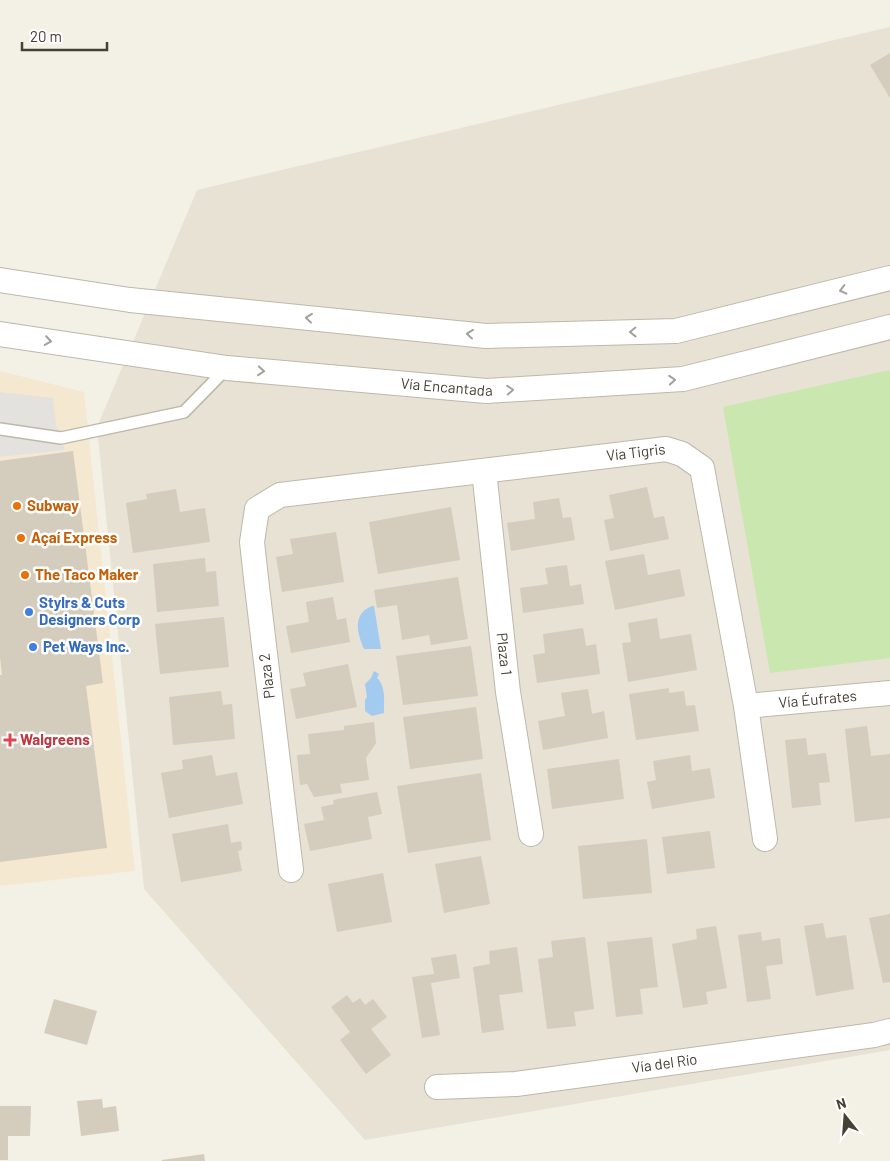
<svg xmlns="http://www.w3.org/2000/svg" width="890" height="1161" font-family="Barlow,sans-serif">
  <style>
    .residential { fill: #e7e2d4 }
    .commercial { fill: #f5e8d1 }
    .green { fill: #cae7af }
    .parking { fill: #e4e2de }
    .water { fill: #a3caef }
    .building { fill: #d4ccbc }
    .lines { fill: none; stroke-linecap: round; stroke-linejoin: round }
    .lane-casing { stroke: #beb8a9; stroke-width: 14 }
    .street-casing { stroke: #beb8a9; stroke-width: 26 }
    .lane { stroke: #fff; stroke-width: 11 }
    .street { stroke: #fff; stroke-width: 24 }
    .oneway { stroke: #a2a09a }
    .food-dot { fill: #e8710a; stroke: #fff; stroke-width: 2 }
    .shop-dot { fill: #3f7fe0; stroke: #fff; stroke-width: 2 }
    .health-dot { fill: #e0444e; stroke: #fff; stroke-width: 2 }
    .labels { text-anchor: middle; stroke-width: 5; stroke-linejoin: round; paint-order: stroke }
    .street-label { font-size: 15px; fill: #464035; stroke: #fff }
    .food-label { font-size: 15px; font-weight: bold; fill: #c56008; stroke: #fff; text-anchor: start }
    .shop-label { font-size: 15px; font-weight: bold; fill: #366cbe; stroke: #fff; text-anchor: start }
    .health-label { font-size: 15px; font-weight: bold; fill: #be3a42; stroke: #fff; text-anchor: start }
  </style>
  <rect width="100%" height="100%" fill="#f3f0e6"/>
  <path class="residential" d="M890 27V1050L365 1140 144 889 97 427 197 190Z"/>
  <path class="commercial" d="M0 371 84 392 135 871 0 886Z"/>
  <path class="green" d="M890 370V658L770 673 723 407Z"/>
  <path class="parking" d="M0 392 53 398 56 425 65 450 0 457Z"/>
  <g class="water">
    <path d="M372 606H374L381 649H364C357 633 352 614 372 606Z"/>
    <path d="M374 671 379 674 377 678C386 686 384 701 384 713L372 716 365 711V700L367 697 365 684 371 678Z"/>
  </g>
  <g class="building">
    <path d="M890 53V98L870 65Z"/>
    <path d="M73 451 103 683 86 686 107 848 0 862V675H2L0 657V461Z"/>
    <path d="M647 487 654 518 664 516 669 539 610 551 604 520 614 518 609 495Z"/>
    <path d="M176 489 180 512 205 508 210 542 133 553 126 503 147 499 146 494Z"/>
    <path d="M559 498 563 518 571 517 575 540 511 551 507 523 535 519 533 502Z"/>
    <path d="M451 507 460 560 378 574 369 522Z"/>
    <path d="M336 532 344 582 282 592 276 557 293 554 290 539Z"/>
    <path d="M644 554 648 575 680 569 685 596 615 610 605 561Z"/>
    <path d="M205 558 206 572 216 571 219 606 157 612 153 564Z"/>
    <path d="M567 565 570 586 581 584 584 604 523 613 520 588 548 584 545 568Z"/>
    <path d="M458 577 468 639 431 645 429 635 402 640 397 605 377 608 374 590Z"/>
    <path d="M333 597 337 620 346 618 350 642 291 653 286 626 309 622 306 602Z"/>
    <path d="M224 617 229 667 160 674 155 624Z"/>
    <path d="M657 618 660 639 691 634 697 670 628 682 622 643 631 642 628 623Z"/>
    <path d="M583 628 586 646 596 644 600 674 537 683 533 655 545 653 543 634Z"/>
    <path d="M471 646 478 696 403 705 396 656Z"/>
    <path d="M348 664 357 707 296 719 290 689 306 686 303 673Z"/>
    <path d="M669 688V693L684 691 686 706 695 705 699 731 636 740 629 694Z"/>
    <path d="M588 689 592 714 604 711 608 738 543 750 538 721 565 716 561 693Z"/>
    <path d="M221 691 223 705 232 704 235 739 173 745 169 697Z"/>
    <path d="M476 707 483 759 410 769 403 717Z"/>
    <path d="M374 722 376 743 366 758 369 780 340 784 342 793 314 797 307 784 300 785 297 755 310 754 308 734 344 730V726Z"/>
    <path d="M867 726 871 756 890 754V818L855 822 845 729Z"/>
    <path d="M806 738 808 755 826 753 830 782 819 783 821 805 792 808 785 740Z"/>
    <path d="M212 755 216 776 237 772 243 804 169 818 161 773 183 769 182 760Z"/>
    <path d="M690 755 692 771 710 768 715 798 652 809 647 782 656 780 653 761Z"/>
    <path d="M619 759 624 799 552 809 547 769Z"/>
    <path d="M481 773 491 840 408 853 397 786Z"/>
    <path d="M377 792 382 814 368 817 372 839 310 851 304 824 324 820 321 807 334 804 333 800Z"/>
    <path d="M228 824 231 843 241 841 242 850 238 851 242 871 181 882 172 834Z"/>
    <path d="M710 831 715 868 667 874 662 837Z"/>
    <path d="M647 839 652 893 583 899 578 846Z"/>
    <path d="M481 856 490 904 444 913 435 864Z"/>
    <path d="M383 873 392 922 337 932 328 884Z"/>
    <path d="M890 914V982L883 983 869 918Z"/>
    <path d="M823 923 826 938 846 935 854 989 816 996 804 926Z"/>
    <path d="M716 926 727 988 706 992 708 1004 683 1008 672 944 697 939 696 929Z"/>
    <path d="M761 932 762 941 780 938 783 964 766 966 771 999 747 1002 738 935Z"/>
    <path d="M585 937 594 1009 574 1012 576 1026 547 1029 538 959 553 957 551 941Z"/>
    <path d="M652 937 658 987 640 989 643 1014 616 1017 607 942Z"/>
    <path d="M517 947 523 992 499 995 504 1030 482 1033 473 967 490 964 489 951Z"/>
    <path d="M456 954 460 978 431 983 440 1035 422 1038 412 977 434 974 431 958Z"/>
    <path d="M347 995 353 1003 360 998 365 1005 373 999 387 1017 371 1029 391 1055 366 1074 340 1040 350 1032 331 1007Z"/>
    <path d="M54 999 97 1011 87 1045 44 1033Z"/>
    <path d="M102 1099 103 1108 116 1106 119 1131 81 1136 77 1101Z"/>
    <path d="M0 1106H31L30 1136H8V1160H0Z"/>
    <path d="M204 1154 205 1161H162V1160Z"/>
  </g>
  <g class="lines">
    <defs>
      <path id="lane" d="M0 429 61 438 184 412 226 369"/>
      <g id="street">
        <path d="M0 280 130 300 486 336 676 331 890 278"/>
        <path id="s1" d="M0 334 227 368 486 391 683 379 890 327"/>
        <path id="s2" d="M484 471 508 692 531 834"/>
        <path id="s3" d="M746 706 890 693"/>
        <path id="s4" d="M291 870 257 587 252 542 257 509 280 495 666 449 682 454 702 468 746 706 765 839"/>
        <path id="s5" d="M437 1087 516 1084 874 1035 890 1031"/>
      </g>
    </defs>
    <use href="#lane" class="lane-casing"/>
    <use href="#street" class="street-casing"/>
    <use href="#lane" class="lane"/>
    <use href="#street" class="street"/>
  </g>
  <defs><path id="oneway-chevron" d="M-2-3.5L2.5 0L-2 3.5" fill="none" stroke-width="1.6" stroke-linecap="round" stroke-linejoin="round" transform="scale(1.25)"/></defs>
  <g class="oneway">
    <use href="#oneway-chevron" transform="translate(843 290) rotate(166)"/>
    <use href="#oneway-chevron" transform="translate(309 318) rotate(-174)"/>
    <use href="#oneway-chevron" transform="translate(633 332) rotate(179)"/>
    <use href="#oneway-chevron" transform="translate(470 334) rotate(-174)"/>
    <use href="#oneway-chevron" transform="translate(48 341) rotate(9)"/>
    <use href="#oneway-chevron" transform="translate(261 371) rotate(5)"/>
    <use href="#oneway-chevron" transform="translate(672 380) rotate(-4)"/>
    <use href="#oneway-chevron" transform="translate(510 390) rotate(-4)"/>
  </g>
  <g class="food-dot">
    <circle cx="17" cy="506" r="5"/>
    <circle cx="21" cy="538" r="5"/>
    <circle cx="25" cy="575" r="5"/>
  </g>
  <g class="shop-dot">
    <circle cx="29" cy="612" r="5"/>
    <circle cx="33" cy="647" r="5"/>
  </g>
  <path class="health-dot" d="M7.5 732.5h5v5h5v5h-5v5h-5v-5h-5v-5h5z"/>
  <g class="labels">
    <g class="street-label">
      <text dy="5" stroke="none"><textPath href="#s1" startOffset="450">Vía Encantada</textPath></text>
      <text dy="5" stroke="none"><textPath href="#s4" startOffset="749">Vía Tigris</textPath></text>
      <text dy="5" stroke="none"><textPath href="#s2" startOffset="184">Plaza 1</textPath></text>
      <text transform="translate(267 676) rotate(-97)" y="5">Plaza 2</text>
      <text dy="5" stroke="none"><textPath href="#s3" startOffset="72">Vía Éufrates</textPath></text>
      <text dy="5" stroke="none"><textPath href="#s5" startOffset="229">Vía del Río</textPath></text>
    </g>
    <g class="food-label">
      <text x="27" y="511">Subway</text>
      <text x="31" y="543">Açaí Express</text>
      <text x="35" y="580">The Taco Maker</text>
    </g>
    <g class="shop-label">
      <text x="39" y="608">Stylrs &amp; Cuts<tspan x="39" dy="17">Designers Corp</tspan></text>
      <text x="43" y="652">Pet Ways Inc.</text>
    </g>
    <g class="health-label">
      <text x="20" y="745">Walgreens</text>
    </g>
  </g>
  <g transform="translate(845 1116) rotate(343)" stroke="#ffffff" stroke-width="4" paint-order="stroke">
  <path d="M0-4L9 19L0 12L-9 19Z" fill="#464035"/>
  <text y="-8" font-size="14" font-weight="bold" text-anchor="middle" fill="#464035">N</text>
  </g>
  <path d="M22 42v8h85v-8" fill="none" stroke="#464035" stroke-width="2.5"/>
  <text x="30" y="42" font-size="15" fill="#464035" stroke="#ffffff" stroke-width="4" paint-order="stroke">20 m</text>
</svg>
